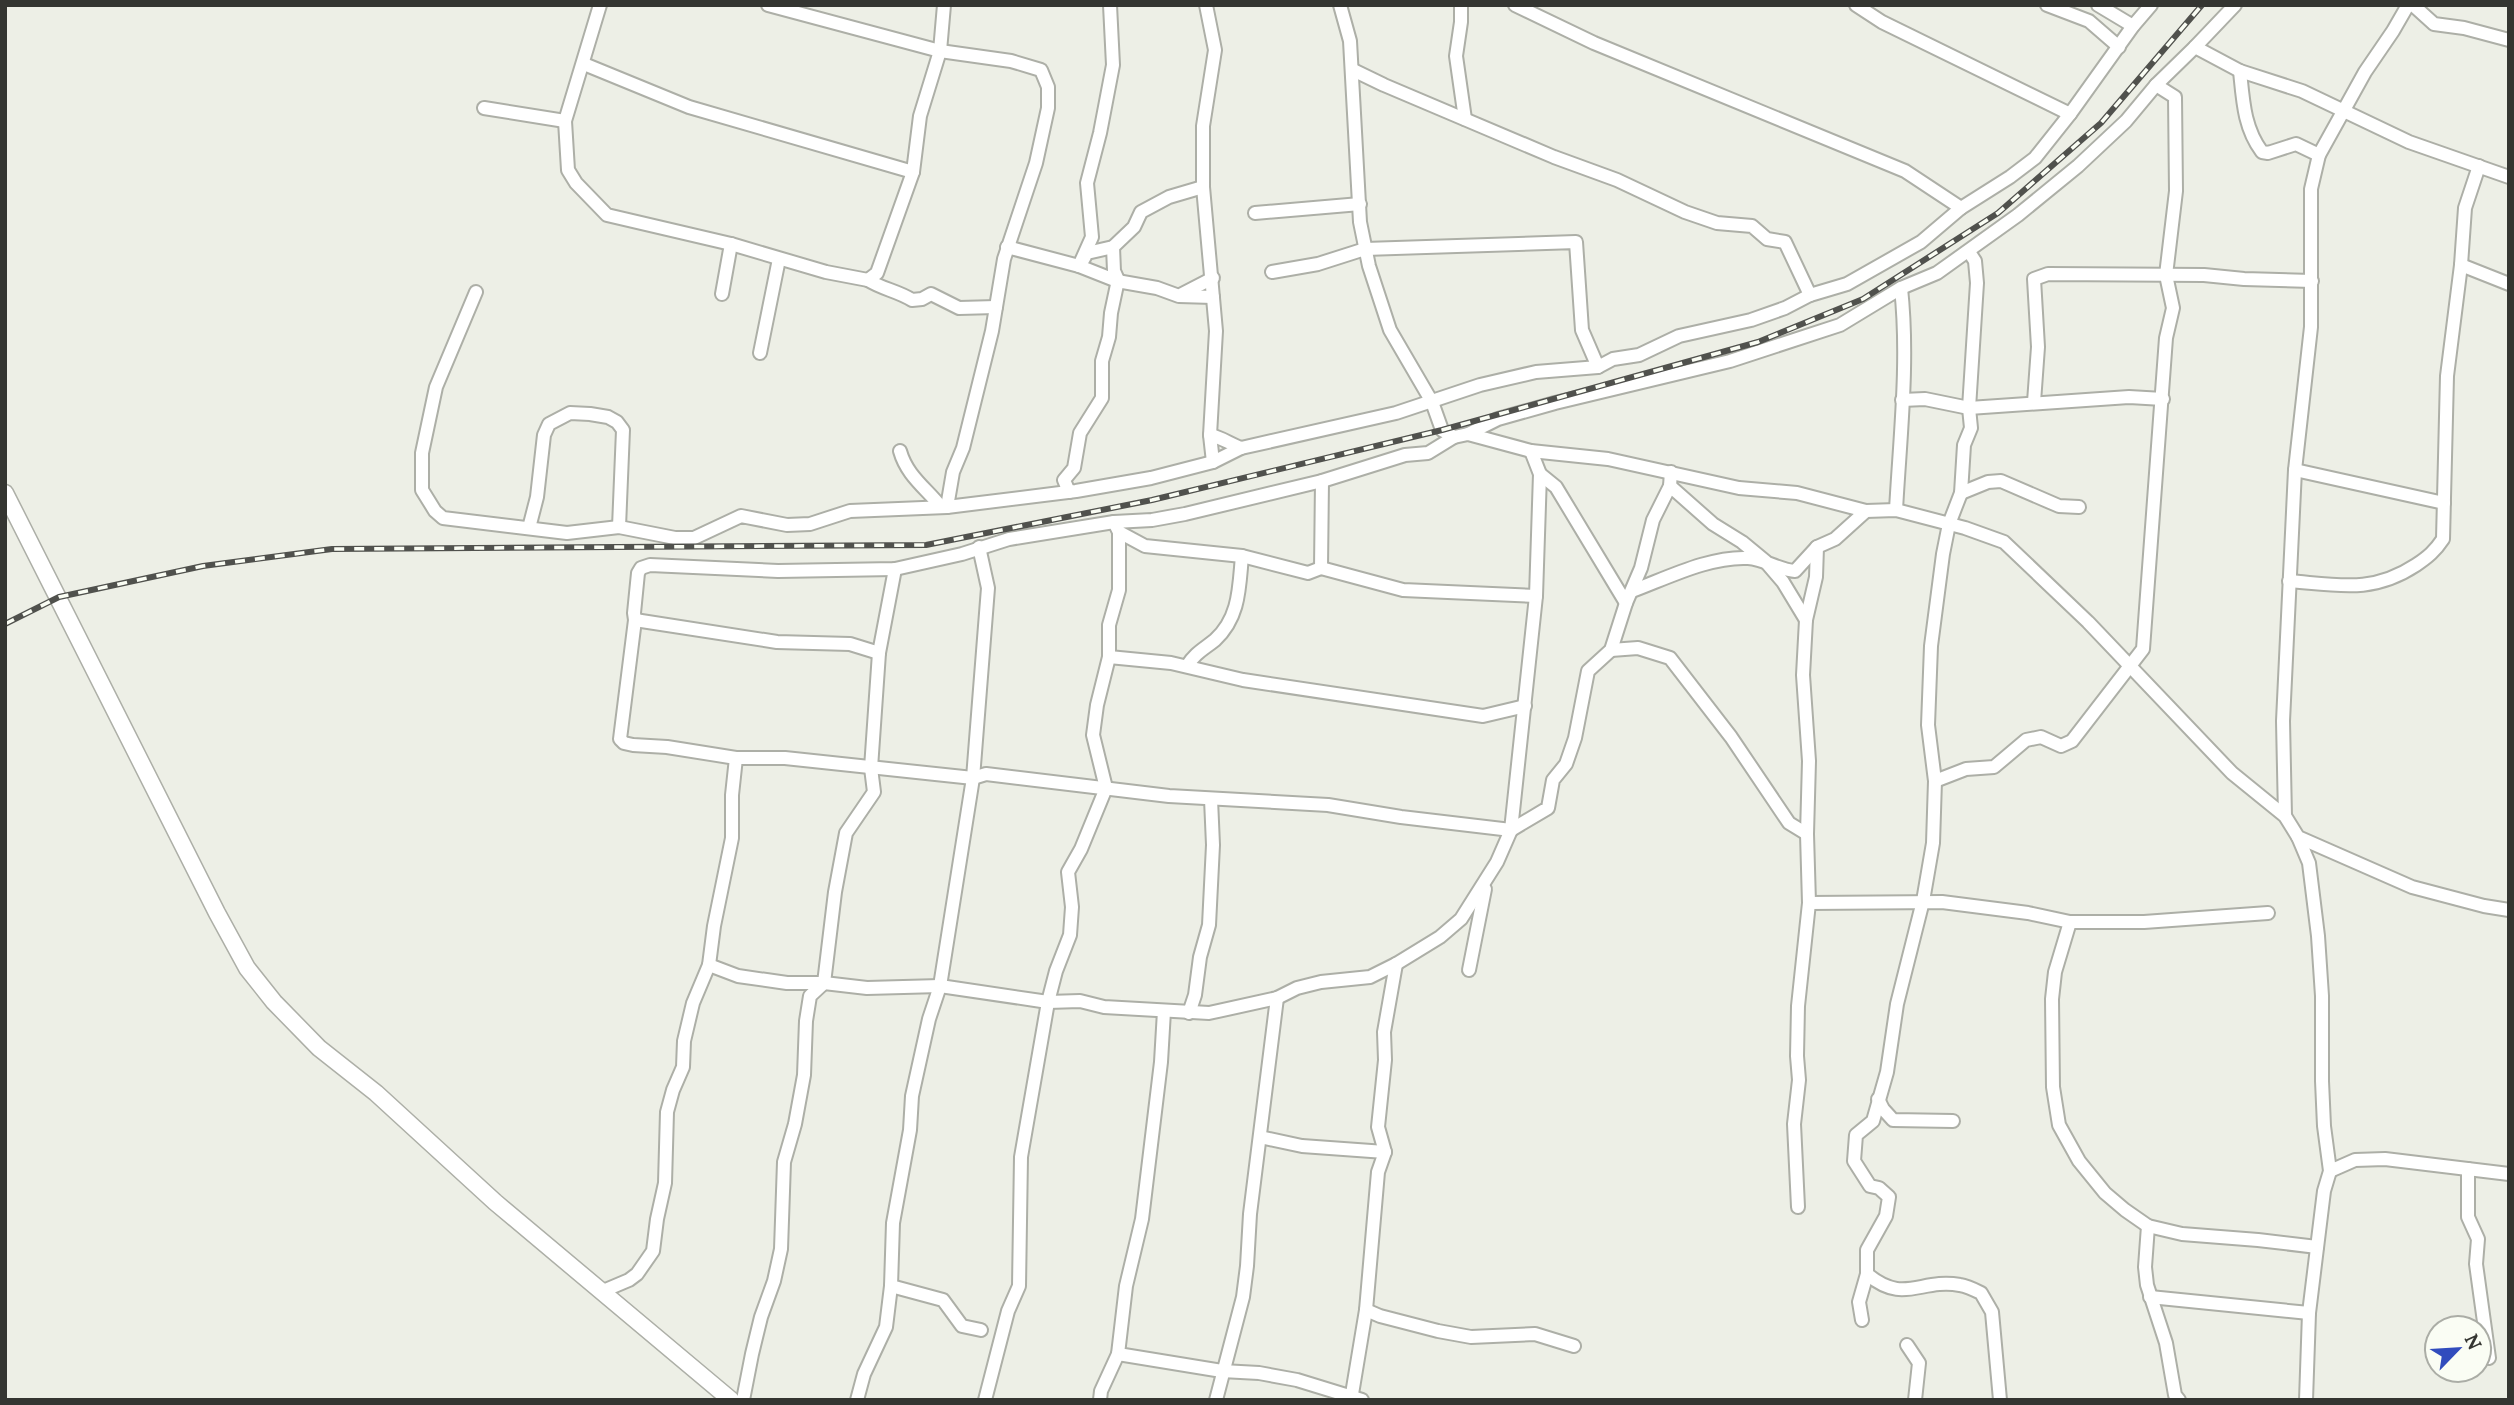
<svg xmlns="http://www.w3.org/2000/svg" width="2514" height="1405" font-family="Lora,serif">
  <style>
    .lines { fill: none; stroke-linecap: round; stroke-linejoin: round }
    .minor-casing { stroke: #adafa7; stroke-width: 16 }
    .tertiary-casing { stroke: #adafa7; stroke-width: 19 }
    .minor { stroke: #fff; stroke-width: 12 }
    .tertiary { stroke: #fff; stroke-width: 16 }
    .rail-casing { stroke: #50514d; stroke-width: 6 }
    .rail { stroke: #fafdf4; stroke-width: 3.5; stroke-dasharray: 10; stroke-linecap: butt }
  </style>
  <rect width="100%" height="100%" fill="#edefe6"/>
  <g class="lines">
    <defs>
      <g id="minor">
        <path d="M600 5 565 121 568 170 576 183 607 215 731 244 826 272 868 280 877 273 913 172"/>
        <path d="M768 5 940 51 1011 61 1041 70 1048 87V108L1036 163 1004 259 992 331 963 448 953 472 947 507"/>
        <path d="M1206 5 1215 50 1203 126V187L1216 331 1210 435 1213 462"/>
        <path d="M1340 5 1350 41 1360 222 1369 266 1390 330 1432 402 1442 430 1454 437 1468 434 1531 451 1608 459 1739 488 1797 493 1866 511 1896 510 1965 528 2004 542 2088 622 2232 773 2285 816 2298 837 2412 887 2484 906 2509 910"/>
        <path d="M1461 5V22L1456 56 1465 119"/>
        <path d="M1515 5 1594 43 1905 171 1961 208"/>
        <path d="M1856 5 1882 22 2070 114"/>
        <path d="M2047 5 2089 21 2119 47"/>
        <path d="M2098 5 2133 26"/>
        <path d="M2413 5 2434 24 2464 28 2509 40"/>
        <path d="M2195 47 2235 5"/>
        <path d="M584 64 689 107 913 172 920 116 940 51 944 5"/>
        <path d="M1353 70 1384 85 1554 157 1617 180 1685 212 1717 223 1752 226 1767 239 1785 242 1810 295"/>
        <path d="M2240 71C2243 101 2244 128 2262 152L2268 153 2296 144 2319 155"/>
        <path d="M484 108 565 121"/>
        <path d="M1255 213 1360 204"/>
        <path d="M1007 247 1079 266 1117 281 1157 288 1179 296 1213 297"/>
        <path d="M1969 252 1975 261 1977 283 1969 408 1971 428 1964 445 1961 493 1949 524 1943 554 1931 646 1928 725 1935 781 1933 843 1923 901 1897 1004 1887 1072 1873 1121 1856 1135 1854 1161 1870 1186 1879 1188 1889 1197 1886 1216 1867 1250V1274C1904 1305 1920 1278 1960 1285 1967 1286 1975 1290 1981 1293L1992 1312 2000 1400"/>
        <path d="M1083 260 1087 253 1113 247 1134 227 1141 212 1169 197 1203 187"/>
        <path d="M2461 265 2509 284"/>
        <path d="M1079 266 1092 237 1087 183 1100 133 1113 65 1110 5"/>
        <path d="M1272 272 1318 264 1365 249 1576 242 1582 330 1598 367"/>
        <path d="M868 280C882 289 898 291 912 300L922 299 931 294 959 308 996 307"/>
        <path d="M476 292 436 387 422 453V490L435 511 443 518 567 533 619 527 675 538H694L741 516 787 525 810 524 850 511 947 507 1076 491 1151 478 1213 462 1241 448 1396 413 1480 385 1536 372 1598 367 1613 359 1639 355 1679 336 1751 320 1785 308 1810 295 1847 284 1921 242 1961 208 2010 177 2035 158 2070 114 2133 26 2151 5"/>
        <path d="M722 294 731 244"/>
        <path d="M1182 294 1213 278"/>
        <path d="M760 353 779 259"/>
        <path d="M1902 400 1925 399 1969 408 2129 397 2163 399"/>
        <path d="M2034 402 2038 347 2034 279 2048 274 2204 275 2244 279 2312 281"/>
        <path d="M1468 434 1498 419 1555 403 1730 361 1840 325 1901 288 1937 273 2018 215 2078 166 2126 121 2156 85 2195 47 2240 71 2302 91 2409 142 2509 177"/>
        <path d="M1210 435C1221 437 1230 444 1241 448"/>
        <path d="M1454 437 1428 453 1405 455 1322 481 1185 514 1152 520 1114 522 1009 539 962 554 895 569 778 571 650 565 641 568 638 573 634 613 635 620 620 739 624 743 633 745 667 747 736 758H785L973 778 986 774 1169 796 1328 805 1401 817 1511 830 1548 808 1553 780 1566 764 1575 738 1588 671 1611 650 1626 603 1641 568 1653 520 1670 486 1671 472"/>
        <path d="M900 451C907 476 926 488 941 507"/>
        <path d="M2295 470 2444 503"/>
        <path d="M1540 474 1556 487 1626 603"/>
        <path d="M1670 486 1713 524 1742 542 1765 561 1783 582 1806 620"/>
        <path d="M1069 492 1064 480 1074 468 1080 433 1102 398V361L1109 337 1111 313 1118 280 1114 271 1113 247"/>
        <path d="M1961 493 1988 482 2001 481 2059 506 2079 507"/>
        <path d="M1896 510C1900 437 1909 361 1901 288"/>
        <path d="M529 528 537 497 544 435 549 424 570 413 590 414 608 417 617 422 623 430 619 527"/>
        <path d="M1119 532 1145 546 1242 556 1308 573 1321 568 1322 481"/>
        <path d="M1321 568 1403 590 1536 596"/>
        <path d="M2289 581C2338 585 2372 594 2416 565 2428 557 2435 551 2443 539L2447 376 2461 265 2465 208 2479 166"/>
        <path d="M1632 591C1667 578 1710 556 1748 558 1765 559 1778 570 1795 571L1817 547"/>
        <path d="M635 620 777 642 850 644 879 653"/>
        <path d="M1611 650 1638 648 1670 658 1731 737 1789 823 1807 834"/>
        <path d="M1109 657 1171 663 1243 680 1483 716 1525 706"/>
        <path d="M1187 666C1195 653 1204 649 1215 640 1240 617 1239 587 1242 556"/>
        <path d="M1935 781 1966 769 1994 767 2026 740 2041 737 2061 746 2072 741 2143 649 2166 338 2173 308 2166 275 2176 191 2175 97 2156 85"/>
        <path d="M2285 816 2283 721 2295 470 2311 327V189L2319 155 2365 72 2393 31 2408 5"/>
        <path d="M2298 837 2309 863 2318 936 2322 996V1081L2324 1126 2330 1171 2324 1191 2309 1313 2306 1400"/>
        <path d="M1809 903 1942 902 2028 913 2070 922H2144L2268 913"/>
        <path d="M2070 922 2055 972 2052 999 2053 1087 2059 1125 2079 1161 2105 1193 2125 1210 2148 1226 2182 1234 2258 1240 2317 1247"/>
        <path d="M709 965 738 976 787 983H824L867 988 940 986 1048 1002 1080 1001 1104 1007 1209 1013 1277 998 1297 988 1321 982 1370 977 1396 964 1440 937 1461 919 1497 862 1511 830 1536 596 1540 474 1531 451"/>
        <path d="M1469 970 1485 889"/>
        <path d="M1164 1011 1161 1062 1142 1219 1126 1286 1118 1354 1222 1371 1259 1373 1297 1380 1362 1400"/>
        <path d="M1189 1013 1195 995 1200 957 1209 925 1213 845 1211 799"/>
        <path d="M1878 1099 1883 1109 1893 1120 1953 1121"/>
        <path d="M1260 1137 1302 1146 1385 1152"/>
        <path d="M2468 1169V1217L2478 1239 2476 1264 2489 1358"/>
        <path d="M2330 1171 2355 1160 2385 1159 2509 1174"/>
        <path d="M1798 1207 1794 1124 1799 1080 1797 1056 1798 1006 1809 903 1807 834 1809 761 1803 675 1806 620 1816 577 1817 547 1835 539 1866 511"/>
        <path d="M2148 1226 2145 1267 2147 1285 2166 1343 2175 1395 2179 1400"/>
        <path d="M891 1286 943 1300 962 1326 981 1330"/>
        <path d="M603 1291 629 1280 637 1274 653 1251 657 1219 665 1183 667 1112 673 1090 683 1067 684 1041 693 1003 709 965 714 926 732 838V795L736 758"/>
        <path d="M2150 1297 2309 1313"/>
        <path d="M1366 1310 1380 1316 1438 1331 1471 1337 1535 1334 1574 1346"/>
        <path d="M1862 1320 1859 1302 1867 1274"/>
        <path d="M1907 1345 1919 1363 1915 1400"/>
        <path d="M743 1400 752 1354 761 1317 774 1281 781 1249 784 1162 795 1124 804 1075 806 1021 810 996 824 983 835 892 846 833 874 792 871 768 879 653 895 569"/>
        <path d="M857 1400 864 1374 886 1327 891 1286 893 1223 910 1130 912 1096 929 1019 940 986 973 778 988 588 979 547"/>
        <path d="M985 1400 1008 1311 1019 1286 1021 1157 1048 1002 1056 971 1070 935 1072 907 1068 872 1081 849 1106 788 1093 735 1097 705 1109 657V625L1119 590V532L1114 522"/>
        <path d="M1100 1400 1101 1391 1118 1354"/>
        <path d="M1216 1400 1243 1297 1247 1266 1250 1214 1277 998"/>
        <path d="M1351 1400 1366 1310 1378 1172 1385 1152 1378 1127 1385 1060 1384 1032 1396 964"/>
      </g>
      <path id="tertiary" d="M5 493 217 913 247 968 274 1002 319 1048 376 1093 495 1202 731 1400"/>
    </defs>
    <use href="#minor" class="minor-casing"/>
    <use href="#tertiary" class="tertiary-casing"/>
    <use href="#minor" class="minor"/>
    <use href="#tertiary" class="tertiary"/>
    <defs>
      <path id="rail" d="M5 624 59 597 203 566 332 549 926 545 1152 500 1442 430 1758 342 1863 299 1998 213 2101 123 2202 5"/>
    </defs>
    <use href="#rail" class="rail-casing"/>
    <use href="#rail" class="rail"/>
  </g>
  <rect width="2514" height="1405" fill="none" stroke="#343531" stroke-width="14"/>
  <g transform="translate(2458 1349) rotate(65)"><circle r="33" fill="#fafdf4" stroke="#abada6" stroke-width="2"/>
  <path d="M0-5L12 26L0 18L-12 26Z" fill="#314cbd"/>
  <text y="-10" font-size="19" font-weight="bold" text-anchor="middle" fill="#343531">N</text>
  </g>
</svg>
